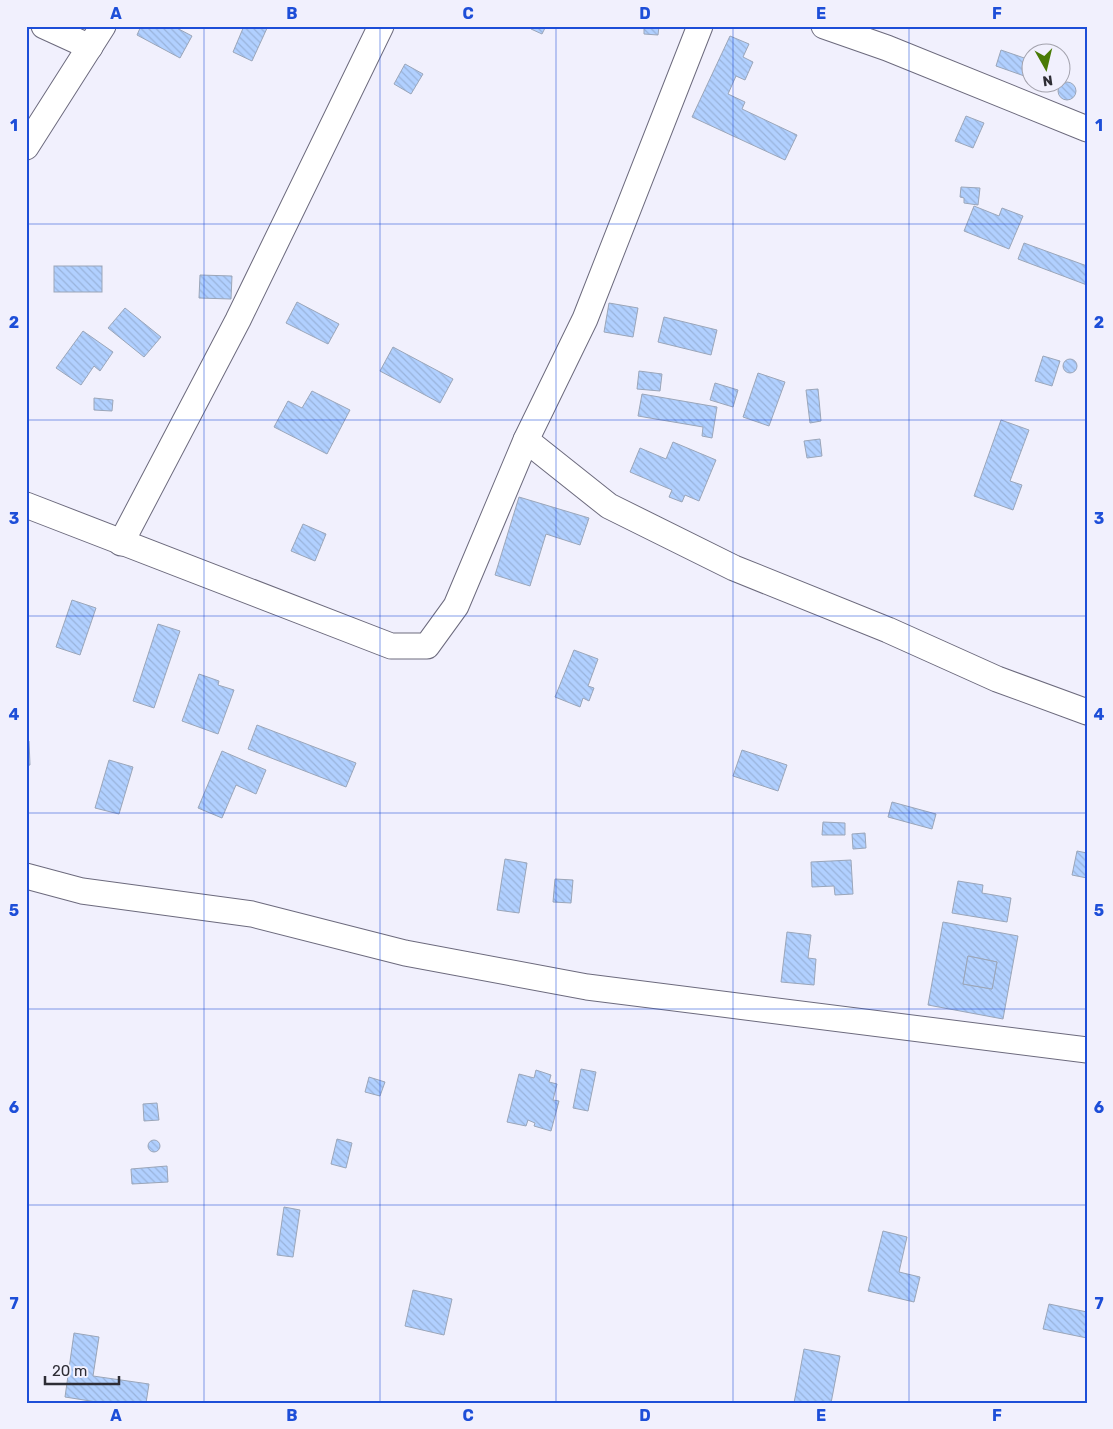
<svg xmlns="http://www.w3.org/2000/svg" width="1113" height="1429" font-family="Rubik,sans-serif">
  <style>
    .building { fill: url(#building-back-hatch); stroke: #9ba6b9; fill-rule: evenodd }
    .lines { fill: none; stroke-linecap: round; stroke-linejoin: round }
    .minor-casing { stroke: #6c6a7d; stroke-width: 27 }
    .minor { stroke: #fff; stroke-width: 25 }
    .grid { fill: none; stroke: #1d4ed8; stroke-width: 1; stroke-opacity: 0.55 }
    .neatline { fill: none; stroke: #1d4ed8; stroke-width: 2 }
    .grid-label { font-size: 16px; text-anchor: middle; font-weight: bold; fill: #1d4ed8 }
  </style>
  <defs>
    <pattern id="building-back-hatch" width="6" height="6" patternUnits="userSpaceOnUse" patternTransform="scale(1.25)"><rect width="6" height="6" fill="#b1d0ff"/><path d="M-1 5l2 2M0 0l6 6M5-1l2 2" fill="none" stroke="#99b3db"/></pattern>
  </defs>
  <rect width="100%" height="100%" fill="#f1f0fd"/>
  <g class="building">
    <path d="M141 26H173L192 36 180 58 137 35Z"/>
    <path d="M244 26H268L252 61 233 52Z"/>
    <path d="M533 26H546L542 34 531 29Z"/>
    <path d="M644 26H659L658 35 644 34Z"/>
    <path d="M730 36 749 44 743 57 753 62 745 80 736 76 728 94 745 102 742 109 797 135 785 160 692 117Z"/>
    <path d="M1001 50 1030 60V78L996 66Z"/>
    <path d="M405 64 423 74 411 94 394 84Z"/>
    <circle cx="1067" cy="91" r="9"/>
    <path d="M966 116 984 123 973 148 955 141Z"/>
    <path d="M961 187 980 188 978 205 964 203V198L960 197Z"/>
    <path d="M974 206 999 216 1002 208 1023 216 1009 249 964 231Z"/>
    <path d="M1024 243 1087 266V285L1018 259Z"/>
    <rect x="54" y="266" width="48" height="26"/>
    <path d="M200 275 232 276 231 299 199 298Z"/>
    <path d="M297 302 339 324 328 344 286 323Z"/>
    <path d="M609 303 638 308 633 337 604 332Z"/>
    <path d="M125 308 161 337 144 357 108 328Z"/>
    <path d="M664 317 717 330 711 355 658 342Z"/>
    <path d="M83 331 113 352 100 371 94 366 81 385 56 368Z"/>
    <path d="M393 347 453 379 440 403 380 371Z"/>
    <path d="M1043 356 1060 361 1052 386 1035 381Z"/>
    <circle cx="1070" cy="366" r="7"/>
    <path d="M639 371 662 374 660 391 637 389Z"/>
    <path d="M758 373 785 382 769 426 743 417Z"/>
    <path d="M715 383 738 390 733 407 710 400Z"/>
    <path d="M818 389 821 421 810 423 806 390Z"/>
    <path d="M312 391 350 410 327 454 274 427 288 401 302 408Z"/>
    <path d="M642 394 717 407 712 438 702 436 703 427 638 416Z"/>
    <path d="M94 398 113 400 112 411 94 410Z"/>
    <path d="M1001 420 1029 430 1010 481 1022 485 1013 510 974 496Z"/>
    <path d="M820 439 822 456 807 458 804 441Z"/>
    <path d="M673 442 716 460 699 501 685 495 682 502 669 497 672 490 630 472 640 448 666 459Z"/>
    <path d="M519 497 589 518 580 545 546 534 530 586 495 575Z"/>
    <path d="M303 524 326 534 315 561 291 551Z"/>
    <path d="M72 600 96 608 80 655 56 647Z"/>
    <path d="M158 624 180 631 154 708 133 701Z"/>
    <path d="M574 650 598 659 588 686 594 688 589 701 583 698 580 707 555 697Z"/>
    <path d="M199 674 219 681 218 685 234 690 218 734 182 721Z"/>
    <path d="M257 725 356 763 346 787 248 749Z"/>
    <path d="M26 741H29L30 765 26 766Z"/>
    <path d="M742 750 787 765 778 791 733 776Z"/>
    <path d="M222 751 266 770 256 794 236 785 222 818 198 808Z"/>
    <path d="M109 760 133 767 119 814 95 808Z"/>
    <path d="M892 802 936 814 932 829 888 817Z"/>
    <path d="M823 822 845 823V835H822Z"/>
    <path d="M865 833 866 848 853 849 852 834Z"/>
    <path d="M1077 851 1087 853V878L1072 875Z"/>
    <path d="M505 859 527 863 519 913 497 910Z"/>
    <path d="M851 860 853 894 835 895 834 886 812 887 811 862Z"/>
    <path d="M555 879 573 880 571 903 553 902Z"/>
    <path d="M958 881 983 885 982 893 1011 898 1007 922 952 913Z"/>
    <path d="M943 922 1018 936 1003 1019 928 1005ZM968 956 997 962 992 989 963 984Z"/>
    <path d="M787 932 811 935 808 958 816 959 814 985 781 982Z"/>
    <path d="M968 956 997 962 992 989 963 984Z"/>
    <path d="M581 1069 596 1072 588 1111 573 1108Z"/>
    <path d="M536 1070 551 1075 549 1082 557 1084 553 1100 559 1101 551 1131 534 1126 535 1123 528 1120 526 1126 507 1122 519 1074 534 1078Z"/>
    <path d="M369 1077 385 1082 380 1096 365 1092Z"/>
    <path d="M157 1103 159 1120 144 1121 143 1104Z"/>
    <path d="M337 1139 352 1143 346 1168 331 1164Z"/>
    <circle cx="154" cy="1146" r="6"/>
    <path d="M167 1166 168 1182 132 1184 131 1169Z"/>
    <path d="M284 1207 300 1210 293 1257 277 1255Z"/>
    <path d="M883 1231 907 1237 899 1272 920 1277 914 1302 868 1291Z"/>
    <path d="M413 1290 452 1299 444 1335 405 1326Z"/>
    <path d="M1049 1304 1087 1312V1338L1043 1329Z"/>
    <path d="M74 1333 99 1337 93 1376 149 1384 146 1403H103L65 1397Z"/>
    <path d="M804 1349 840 1356 831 1403H794Z"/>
  </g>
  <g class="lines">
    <defs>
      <g id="minor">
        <path d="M44 26 90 47"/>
        <path d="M824 26 887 48 1087 129"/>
        <path d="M26 147 103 26"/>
        <path d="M526 440 609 506 734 568 888 630 997 679 1087 712"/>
        <path d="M26 505 391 646H427L456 606 526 440 585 319 700 26"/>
        <path d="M121 543 238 320 381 26"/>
        <path d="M26 876 82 891 252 914 405 953 587 987 1087 1050"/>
      </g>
    </defs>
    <use href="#minor" class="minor-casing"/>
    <use href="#minor" class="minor"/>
  </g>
  <path class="grid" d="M204 26V1403M380 26V1403M556 26V1403M733 26V1403M909 26V1403M26 224H1087M26 420H1087M26 616H1087M26 813H1087M26 1009H1087M26 1205H1087"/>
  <rect width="1113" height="1429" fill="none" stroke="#f1f0fd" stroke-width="55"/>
  <g transform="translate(1046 68) rotate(172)"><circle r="24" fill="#f1f0fd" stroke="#a3a2ad"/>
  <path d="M0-4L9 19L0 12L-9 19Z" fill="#497b06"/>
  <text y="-8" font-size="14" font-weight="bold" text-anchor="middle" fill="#2e2d35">N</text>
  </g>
  <path d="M45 1376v8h74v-8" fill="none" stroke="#2e2d35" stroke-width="2.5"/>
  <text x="52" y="1376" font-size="15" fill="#2e2d35" stroke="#f1f0fd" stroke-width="4" paint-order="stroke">20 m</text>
  <rect x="28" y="28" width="1058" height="1374" class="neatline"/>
  <g class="grid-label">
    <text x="116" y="19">A</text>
    <text x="292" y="19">B</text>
    <text x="468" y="19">C</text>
    <text x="645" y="19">D</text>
    <text x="821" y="19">E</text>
    <text x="997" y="19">F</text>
    <text x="14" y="131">1</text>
    <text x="1099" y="131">1</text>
    <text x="14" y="328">2</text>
    <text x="1099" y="328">2</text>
    <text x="14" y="524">3</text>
    <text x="1099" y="524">3</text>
    <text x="14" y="720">4</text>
    <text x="1099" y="720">4</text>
    <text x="14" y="916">5</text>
    <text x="1099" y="916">5</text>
    <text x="14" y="1113">6</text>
    <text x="1099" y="1113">6</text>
    <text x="14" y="1309">7</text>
    <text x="1099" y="1309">7</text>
    <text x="116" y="1421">A</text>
    <text x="292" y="1421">B</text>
    <text x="468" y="1421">C</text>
    <text x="645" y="1421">D</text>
    <text x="821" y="1421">E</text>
    <text x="997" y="1421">F</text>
  </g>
</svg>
